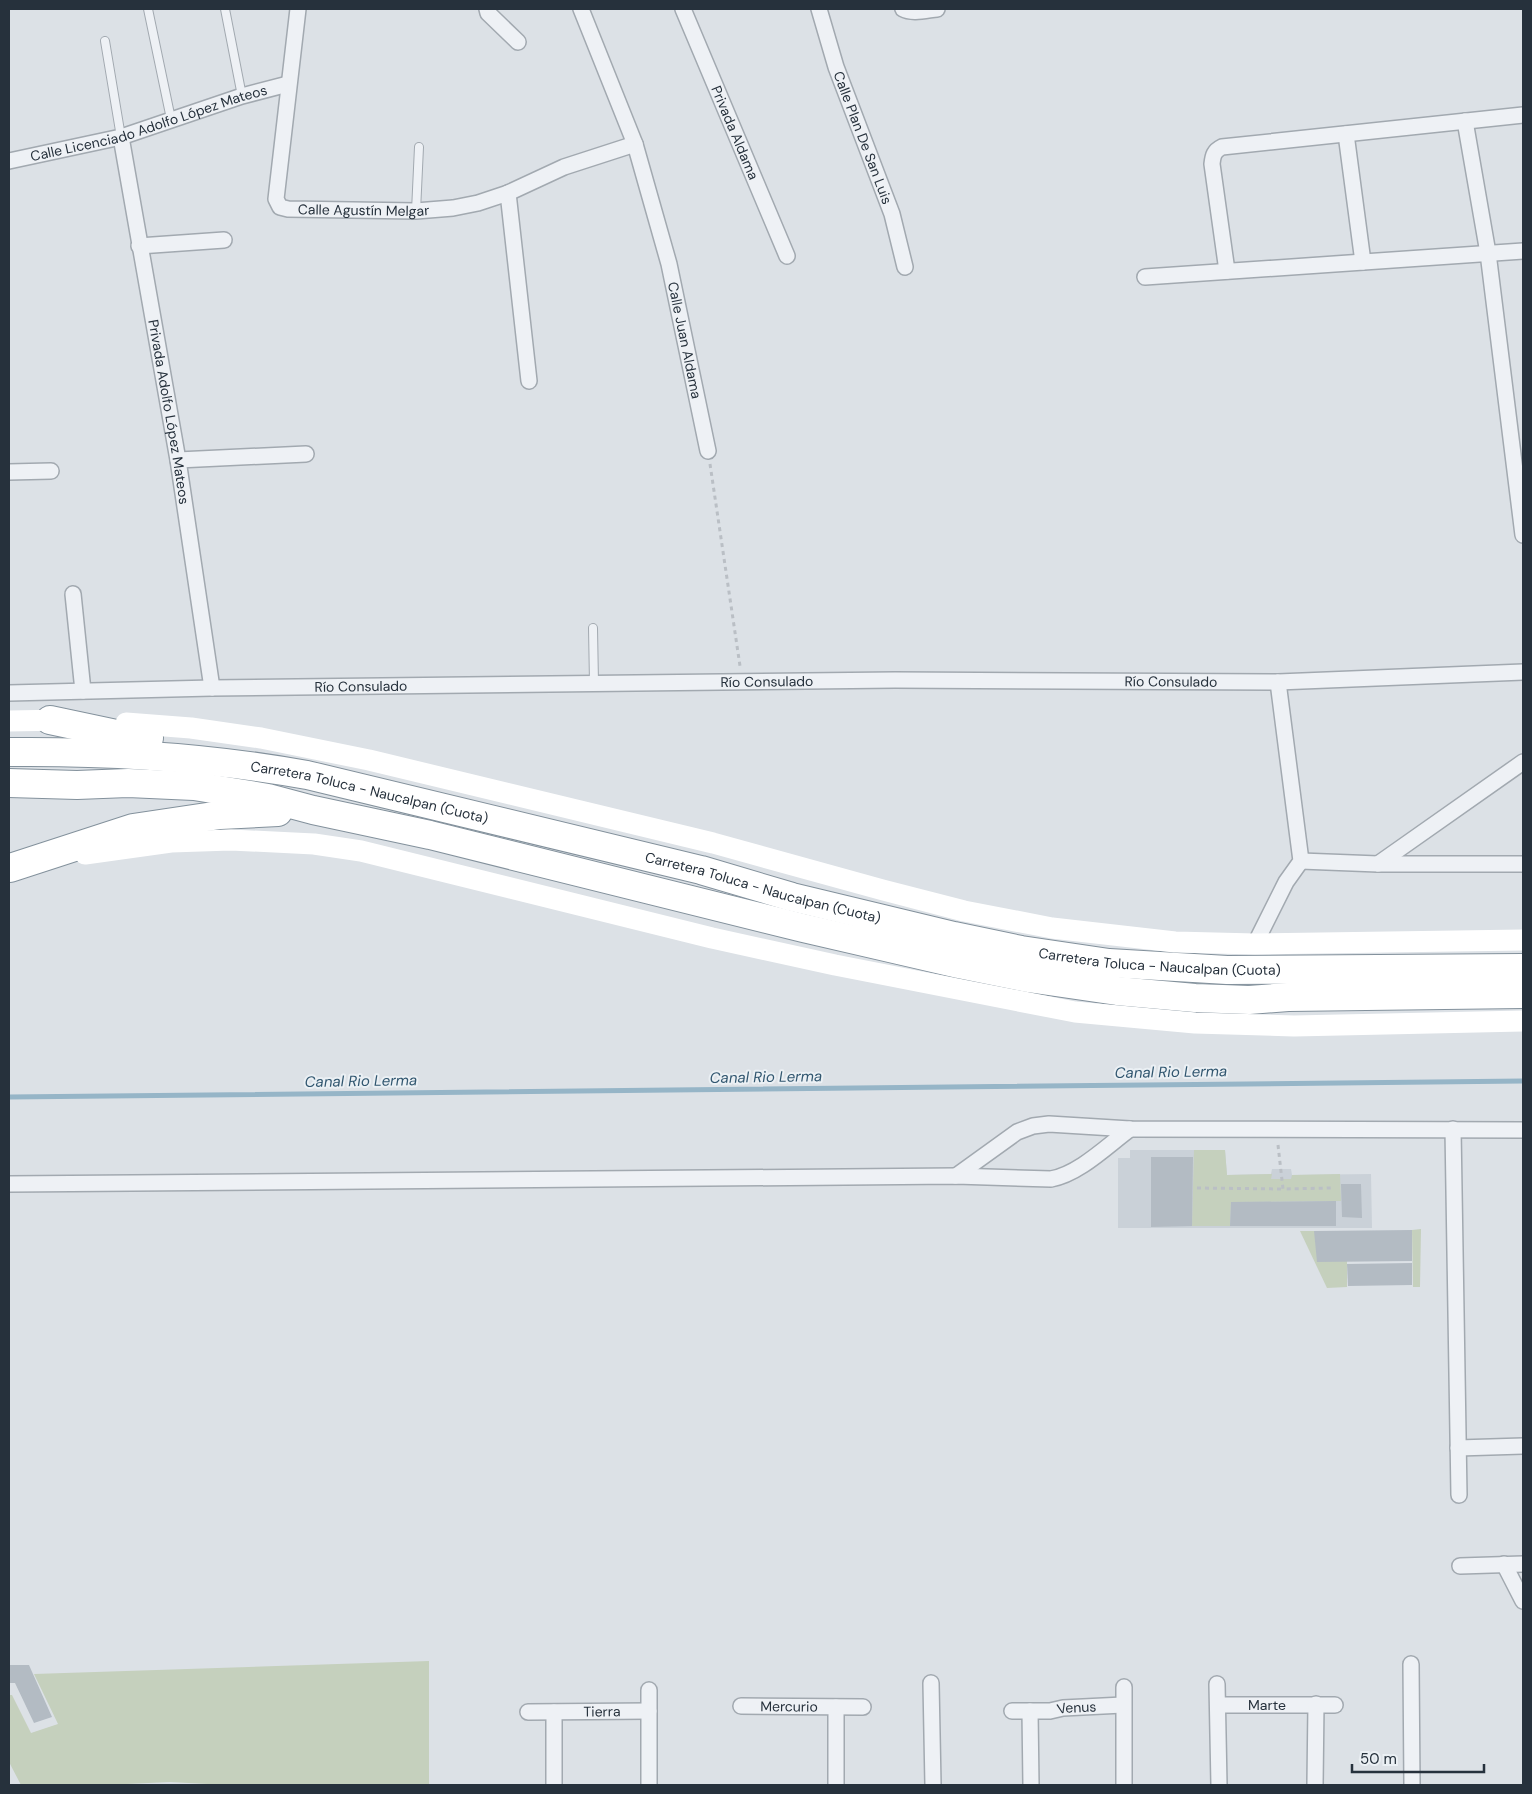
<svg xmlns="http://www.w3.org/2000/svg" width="1532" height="1794" font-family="'DM Sans',sans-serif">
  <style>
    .built { fill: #cad1d8 }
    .green { fill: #c5d0bd }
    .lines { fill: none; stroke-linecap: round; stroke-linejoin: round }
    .stream { stroke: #96b5c7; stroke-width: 5 }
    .building { fill: #b3bbc3 }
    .lane-casing { stroke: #a2a9b0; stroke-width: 10 }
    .street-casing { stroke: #a2a9b0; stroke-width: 18 }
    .highway-casing { stroke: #83919c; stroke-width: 30 }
    .path { stroke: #babfc5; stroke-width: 3; stroke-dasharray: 4 4; stroke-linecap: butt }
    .lane { stroke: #eef1f5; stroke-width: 8 }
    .street { stroke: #eef1f5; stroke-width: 15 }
    .secondary { stroke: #fff; stroke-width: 21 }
    .highway { stroke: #fff; stroke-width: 28 }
    .labels { text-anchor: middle; stroke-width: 4; stroke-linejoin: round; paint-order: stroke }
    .street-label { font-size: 14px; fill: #26313c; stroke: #ebf0f4 }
    .water-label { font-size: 15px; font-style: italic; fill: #31566f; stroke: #ebf0f4 }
  </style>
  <rect width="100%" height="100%" fill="#dce1e6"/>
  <path class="built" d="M1130 1150H1225L1227 1175 1271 1174 1272 1169H1291L1292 1175 1371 1174 1372 1228H1118V1158H1130Z"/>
  <g class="green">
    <path d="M1194 1150H1225L1227 1175 1272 1174 1271 1179H1291L1292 1175 1340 1174 1341 1201 1231 1202 1230 1226H1192Z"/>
    <path d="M1421 1229 1420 1287H1413L1412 1230Z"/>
    <path d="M1300 1231H1314L1347 1261V1287L1327 1288Z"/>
    <path d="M429 1661V1785H226L170 1782 105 1785H21L9 1762V1695H12L31 1733 58 1724 34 1674Z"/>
  </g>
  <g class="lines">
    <path class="stream" d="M9 1097 1523 1081"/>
  </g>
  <g class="building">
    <path d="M1151 1157H1193L1192 1226 1151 1227Z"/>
    <path d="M1341 1184H1361L1362 1218 1342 1217Z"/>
    <path d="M1336 1201V1226H1230L1231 1202Z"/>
    <path d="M1412 1230V1261L1317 1262 1314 1231Z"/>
    <path d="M1412 1263V1285L1348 1286 1347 1264Z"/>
    <path d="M9 1665H29L52 1717 34 1723 15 1683H9Z"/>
  </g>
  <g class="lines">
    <defs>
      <g id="lane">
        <path d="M148 9 171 119"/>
        <path d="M225 9 242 96"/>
        <path d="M105 41 121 137"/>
        <path d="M416 211 419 147"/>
        <path d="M593 628 594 683"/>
      </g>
      <g id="street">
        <path id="s1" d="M298 9 276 199 280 207 288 209 416 211 453 208 478 203 508 193 564 167 635 144"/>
        <path d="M487 9 488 13 518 42"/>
        <path id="s2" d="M581 9 635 144 669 264 708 451"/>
        <path id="s3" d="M683 9 787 256"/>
        <path id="s4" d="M819 9 836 67 892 214 905 267"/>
        <path d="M903 9C912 14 927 10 937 9"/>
        <path d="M1465 121 1488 253 1523 535"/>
        <path d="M1346 134 1363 262"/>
        <path id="s5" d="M121 137 178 460 212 688"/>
        <path id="s6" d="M9 161 121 137 242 96 288 84"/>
        <path d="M508 193 529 381"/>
        <path d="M139 246 224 240"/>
        <path d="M1227 271 1212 164C1213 155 1214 151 1222 147L1523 115"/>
        <path d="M1145 277 1523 251"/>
        <path d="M178 460 306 454"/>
        <path d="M9 472 51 471"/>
        <path d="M73 594 83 691"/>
        <path id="s7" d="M9 693 212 688 895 680 1278 682 1523 672"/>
        <path d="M1301 861 1378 864H1523"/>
        <path d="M1378 864 1523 762"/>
        <path d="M1255 944 1286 882 1301 861 1278 682"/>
        <path d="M1453 1129 1459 1495"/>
        <path d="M956 1176 1017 1132 1033 1126 1049 1124 1130 1129 1523 1130"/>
        <path d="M9 1184 956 1176 1051 1179C1079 1174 1107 1146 1130 1129"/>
        <path d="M1458 1448 1523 1446"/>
        <path d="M1504 1564 1523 1601"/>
        <path d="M1460 1566 1523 1564"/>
        <path d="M1411 1664 1412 1785"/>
        <path d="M931 1683 933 1785"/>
        <path d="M1217 1684 1219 1785"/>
        <path d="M1124 1687V1785"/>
        <path d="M649 1690V1785"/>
        <path id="s8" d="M1218 1705H1335"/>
        <path id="s9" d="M741 1706 863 1707"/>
        <path d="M836 1707V1785"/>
        <path id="s10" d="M1012 1711H1050L1063 1708 1123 1705"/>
        <path d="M1030 1711 1031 1785"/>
        <path id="s11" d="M528 1712 649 1711"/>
        <path d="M554 1712V1785"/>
        <path d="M1315 1785 1316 1704"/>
      </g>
      <g id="highway">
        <path d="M50 720 116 734 149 738"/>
        <path id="s12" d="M9 752C109 751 208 757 307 775L701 870 792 897 954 936 1021 950 1109 963 1227 970 1523 968"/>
        <path d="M9 783 77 785 128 783 194 786 268 798 313 810 430 835 803 928 959 964 1028 978 1117 991 1195 998 1249 1000 1288 997 1523 994"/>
        <path d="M10 868 133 828 220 815 278 812"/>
      </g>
    </defs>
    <use href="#lane" class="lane-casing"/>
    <use href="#street" class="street-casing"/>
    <use href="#highway" class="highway-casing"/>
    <g class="path">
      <path d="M710 464 740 666"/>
      <path d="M1278 1145 1283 1189 1331 1188"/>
      <path d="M1197 1188 1283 1189"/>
    </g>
    <use href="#lane" class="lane"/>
    <use href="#street" class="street"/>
    <g class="secondary">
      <path d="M9 721 65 720"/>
      <path d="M126 723 191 728 261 738 369 760 713 843 883 890 964 911 1052 928 1175 942 1255 944 1523 940"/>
      <path d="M85 854 171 842 231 840 314 844 361 851 712 938 835 965 1075 1012 1195 1023 1294 1026 1523 1021"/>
    </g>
    <use href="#highway" class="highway"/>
  </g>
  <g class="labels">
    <g class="street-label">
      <text dy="5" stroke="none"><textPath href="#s6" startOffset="145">Calle Licenciado Adolfo López Mateos</textPath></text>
      <text dy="5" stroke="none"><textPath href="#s3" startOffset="134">Privada Aldama</textPath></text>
      <text dy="5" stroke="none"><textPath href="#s4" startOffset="136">Calle Plan De San Luis</textPath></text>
      <text dy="5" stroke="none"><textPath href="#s1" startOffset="284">Calle Agustín Melgar</textPath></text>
      <text dy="5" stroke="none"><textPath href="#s2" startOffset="348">Calle Juan Aldama</textPath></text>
      <text dy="5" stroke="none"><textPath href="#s5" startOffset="279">Privada Adolfo López Mateos</textPath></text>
      <text dy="5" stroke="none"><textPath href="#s7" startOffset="758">Río Consulado</textPath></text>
      <text dy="5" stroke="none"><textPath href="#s7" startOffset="1162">Río Consulado</textPath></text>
      <text dy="5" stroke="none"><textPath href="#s7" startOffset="352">Río Consulado</textPath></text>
      <text dy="5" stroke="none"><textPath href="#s12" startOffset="364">Carretera Toluca - Naucalpan (Cuota)</textPath></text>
      <text dy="5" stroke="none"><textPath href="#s12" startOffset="769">Carretera Toluca - Naucalpan (Cuota)</textPath></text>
      <text dy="5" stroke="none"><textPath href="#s12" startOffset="1174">Carretera Toluca - Naucalpan (Cuota)</textPath></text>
      <text dy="5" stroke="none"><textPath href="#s8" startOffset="49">Marte</textPath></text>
      <text dy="5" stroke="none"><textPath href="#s9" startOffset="48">Mercurio</textPath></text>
      <text dy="5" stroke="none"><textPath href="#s10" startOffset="65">Venus</textPath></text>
      <text dy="5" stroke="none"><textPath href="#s11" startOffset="74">Tierra</textPath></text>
    </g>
    <g class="water-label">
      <text transform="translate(1171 1072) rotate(-1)" y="5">Canal Rio Lerma</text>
      <text transform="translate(766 1077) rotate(-1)" y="5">Canal Rio Lerma</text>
      <text transform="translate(361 1081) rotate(-1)" y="5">Canal Rio Lerma</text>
    </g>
  </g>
  <rect width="1532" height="1794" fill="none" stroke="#26313c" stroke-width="20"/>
  <path d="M1352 1764v8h132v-8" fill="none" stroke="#26313c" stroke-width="2.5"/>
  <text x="1360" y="1764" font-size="15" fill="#26313c" stroke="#ebf0f4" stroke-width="4" paint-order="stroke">50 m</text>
</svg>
